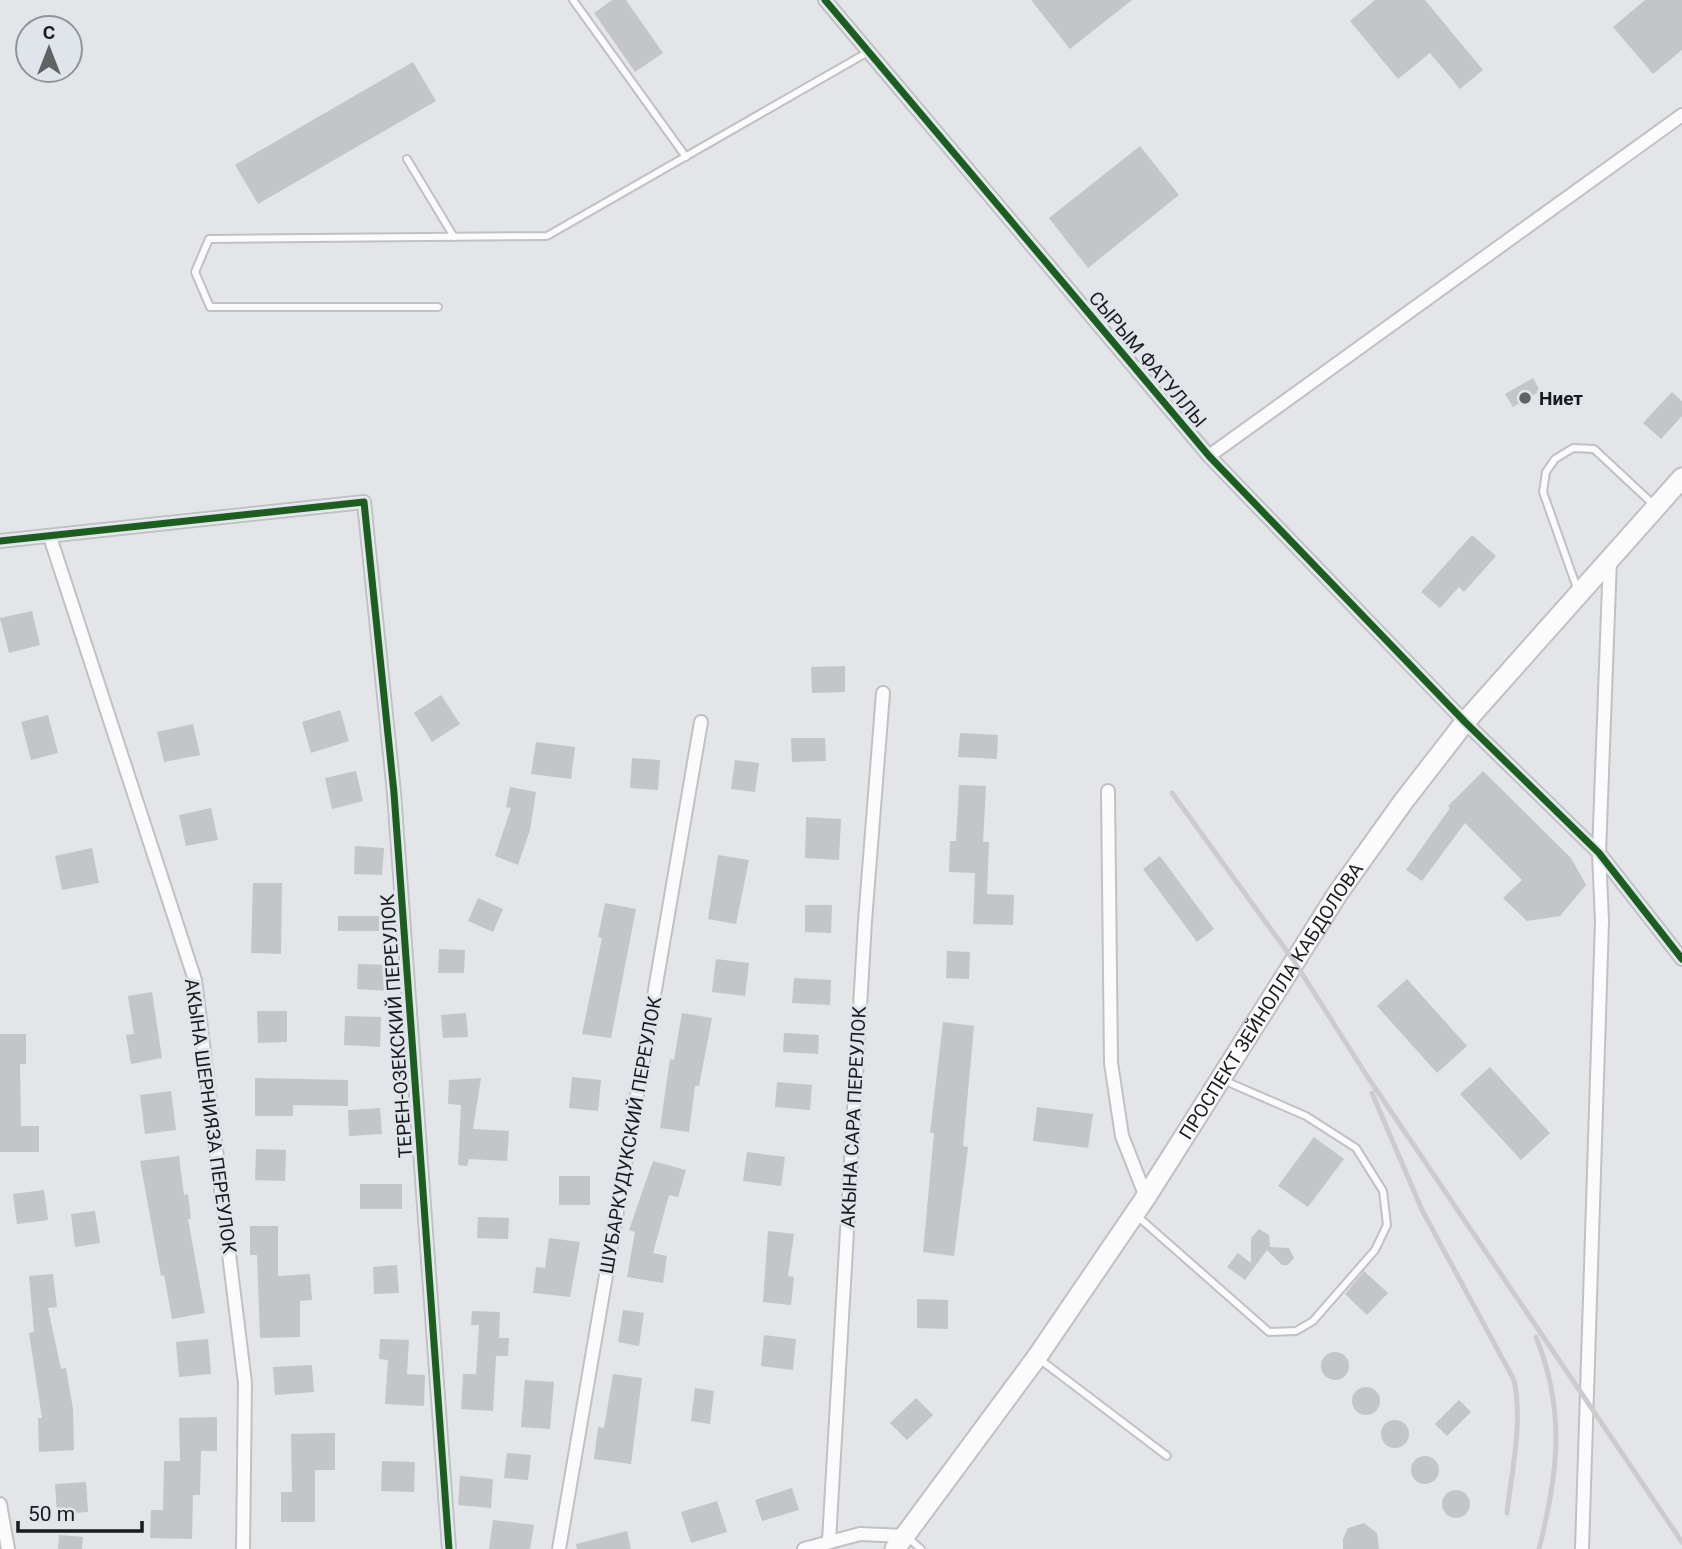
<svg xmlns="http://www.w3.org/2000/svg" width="1682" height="1549" font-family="Roboto,sans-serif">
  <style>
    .building { fill: #c3c5c7 }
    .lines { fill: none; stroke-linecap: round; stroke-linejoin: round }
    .lane-casing { stroke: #c0c1c4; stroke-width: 10 }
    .street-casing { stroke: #c0c1c4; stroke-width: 16 }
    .secondary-casing { stroke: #c0c1c4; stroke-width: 23 }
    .lane { stroke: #fbfbfc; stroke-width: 6 }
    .street { stroke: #fbfbfc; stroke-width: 12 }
    .secondary { stroke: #fbfbfc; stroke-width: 19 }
    .rail { stroke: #ccccce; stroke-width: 5 }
    .cycleway-casing { stroke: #e0e4eb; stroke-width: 11 }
    .cycleway { stroke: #1b5e20; stroke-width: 7 }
    .poi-dot { fill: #606264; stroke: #e0e4eb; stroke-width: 2.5 }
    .labels { text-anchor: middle; stroke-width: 6; stroke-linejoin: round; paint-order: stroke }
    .street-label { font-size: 19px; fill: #191b1d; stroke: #e0e4eb }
    .poi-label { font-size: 19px; font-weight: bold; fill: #191b1d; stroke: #e0e4eb; text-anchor: start }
  </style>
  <rect width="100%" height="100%" fill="#e3e5e8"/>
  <g class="building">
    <path d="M612 0H626L663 53 635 72 594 13Z"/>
    <path d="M1031 0H1132L1070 49Z"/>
    <path d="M1375 0H1425L1483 70 1460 89 1430 53 1398 79 1350 21Z"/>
    <path d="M1645 0H1682V50L1653 74 1613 27Z"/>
    <path d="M413 62 436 101 258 204 235 165Z"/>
    <path d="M1140 146 1179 195 1088 268 1049 218Z"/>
    <path d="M1533 378 1540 391 1513 407 1505 394Z"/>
    <path d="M1672 392 1682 401V416L1661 439 1643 423Z"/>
    <path d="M1472 535 1496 556 1464 592 1459 587 1440 608 1421 592Z"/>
    <path d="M32 611 40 645 9 653 0 618Z"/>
    <path d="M845 666V692L812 693 811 667Z"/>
    <path d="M441 695 460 724 432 742 414 713Z"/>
    <path d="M340 710 349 741 311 753 302 722Z"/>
    <path d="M48 715 58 753 31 760 21 722Z"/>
    <path d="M193 724 200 755 164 762 157 732Z"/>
    <path d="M960 733 998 735 997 759 958 757Z"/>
    <path d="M791 738H825L826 761 792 762Z"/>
    <path d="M536 742 575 747 571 779 531 774Z"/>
    <path d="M632 758 660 760 658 790 630 788Z"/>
    <path d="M735 760 759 763 755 792 731 789Z"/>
    <path d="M356 771 363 801 332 809 325 778Z"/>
    <path d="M1483 771 1571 858 1586 885 1560 916 1527 921 1503 898 1522 880 1465 823 1422 881 1406 870 1450 808 1448 806Z"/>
    <path d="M959 785 986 786 983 842H989L987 894 1014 895 1013 925 973 924 975 873 949 872 950 841H956Z"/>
    <path d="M510 787 536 792 530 830 518 865 495 856 511 808 506 807Z"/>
    <path d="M211 808 218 840 186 846 179 815Z"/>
    <path d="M806 817 841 819 839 860 805 858Z"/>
    <path d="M355 846 384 848 382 875 354 874Z"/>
    <path d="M92 848 99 883 62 890 55 856Z"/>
    <path d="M718 855 749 860 736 924 708 919Z"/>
    <path d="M1160 856 1214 929 1197 942 1143 869Z"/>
    <path d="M253 883H282L281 954 251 953Z"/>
    <path d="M478 898 503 909 493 932 468 921Z"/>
    <path d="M605 903 636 909 611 1038 582 1034 602 938 598 937Z"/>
    <path d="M805 905H832L831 933 805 932Z"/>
    <rect x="338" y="916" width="41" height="15"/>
    <path d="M439 949 465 950 464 973H438Z"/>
    <path d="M947 951 970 952 969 979 946 978Z"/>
    <path d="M716 959 749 963 745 996 712 992Z"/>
    <path d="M358 964 391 965 390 991 357 989Z"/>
    <path d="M794 978 831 980 830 1005 792 1003Z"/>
    <path d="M1407 979 1467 1046 1437 1073 1377 1006Z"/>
    <path d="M152 992 162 1058 131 1064 126 1035 134 1034 128 996Z"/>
    <path d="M257 1011H287V1042L258 1043Z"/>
    <path d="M466 1013 468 1037 443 1038 441 1015Z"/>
    <path d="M682 1013 712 1018 699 1086H695L689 1132 660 1128 670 1059 674 1060Z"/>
    <path d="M345 1016 381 1017 380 1047 344 1045Z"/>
    <path d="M943 1022 974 1026 963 1146 968 1147 954 1256 923 1252 934 1133H930Z"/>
    <path d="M784 1033 819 1035 818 1054 783 1052Z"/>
    <path d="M0 1034H26V1064H20L21 1126H39V1152H0Z"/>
    <path d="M1490 1067 1550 1133 1521 1160 1460 1094Z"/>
    <path d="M572 1077 601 1080 598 1111 569 1108Z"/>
    <path d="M255 1078 348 1080V1106L293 1105V1116H255Z"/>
    <path d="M481 1078 473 1129 509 1131 507 1161 469 1159 467 1166 458 1165 461 1105 448 1104 449 1080Z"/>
    <path d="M777 1082 812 1085 810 1110 775 1107Z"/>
    <path d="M171 1091 176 1130 145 1134 140 1095Z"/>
    <path d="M1037 1107 1093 1114 1088 1148 1033 1141Z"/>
    <path d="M380 1108 382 1134 349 1136 348 1110Z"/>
    <path d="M1314 1137 1344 1159 1308 1207 1278 1186Z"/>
    <path d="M256 1149 286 1150 285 1181 255 1180Z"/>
    <path d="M747 1152 785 1157 781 1186 743 1181Z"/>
    <path d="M179 1156 184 1195 188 1194 191 1219H188L205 1313 172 1319 164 1275 161 1276 140 1161Z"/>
    <path d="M653 1161 686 1170 678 1197 669 1195 653 1253 667 1256 663 1283 627 1277 635 1232 629 1230Z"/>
    <rect x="559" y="1176" width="31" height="29"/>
    <rect x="360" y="1184" width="42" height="25"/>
    <path d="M44 1190 48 1220 17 1224 13 1194Z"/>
    <path d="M95 1211 100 1243 75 1247 71 1214Z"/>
    <path d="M478 1217 509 1218 508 1239 477 1238Z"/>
    <path d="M250 1226H278V1276L310 1274 312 1300 300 1301V1337L260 1338 257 1255H250Z"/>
    <path d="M1259 1229 1269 1235 1270 1247 1289 1248 1294 1258 1288 1265H1282L1267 1250 1245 1280 1227 1267 1238 1253 1251 1263V1238Z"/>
    <path d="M768 1231 794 1234 788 1276 794 1277 791 1305 763 1302Z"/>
    <path d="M549 1238 580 1242 570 1297 533 1293 536 1267 545 1268Z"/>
    <path d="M397 1265 399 1293 374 1294 373 1267Z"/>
    <path d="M1364 1271 1388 1293 1367 1315 1345 1294Z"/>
    <path d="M53 1274 57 1307 48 1308 61 1369 66 1368 73 1409 74 1450 39 1452 38 1418H42L29 1333 34 1332 29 1276Z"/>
    <path d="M917 1299 948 1300V1329L917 1328Z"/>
    <path d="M623 1310 644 1313 639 1346 618 1342Z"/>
    <path d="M472 1311 500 1312 499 1338H509L508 1356H496L493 1411 461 1409 463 1374H476L479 1325H471Z"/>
    <path d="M764 1335 796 1339 793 1370 761 1366Z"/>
    <path d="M208 1339 211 1374 179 1377 176 1342Z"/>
    <path d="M380 1339 409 1340 407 1374 425 1375 424 1406 385 1404 388 1360 379 1359Z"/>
    <circle cx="1335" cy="1366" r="14"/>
    <path d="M312 1365 314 1392 275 1395 273 1367Z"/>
    <path d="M613 1374 642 1378 631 1464 594 1459 598 1427 604 1428Z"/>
    <path d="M525 1380 554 1382 550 1429 521 1427Z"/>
    <circle cx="1366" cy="1401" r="14"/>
    <path d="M695 1388 714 1391 710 1424 691 1421Z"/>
    <path d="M916 1398 933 1415 907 1440 890 1423Z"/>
    <path d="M1459 1400 1471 1412 1447 1436 1435 1424Z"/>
    <path d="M217 1417V1451H201L200 1495H193L192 1539 150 1538 151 1510H163L164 1461H180L179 1418Z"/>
    <circle cx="1395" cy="1434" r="14"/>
    <path d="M335 1433V1470H315V1522H281V1492H292L291 1434Z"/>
    <path d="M507 1453 531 1455 528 1480 504 1478Z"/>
    <circle cx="1425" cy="1470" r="14"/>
    <path d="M382 1461 415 1462 414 1492 381 1491Z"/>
    <path d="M460 1476 493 1479 491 1508 458 1505Z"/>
    <path d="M86 1482 88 1512 57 1514 55 1484Z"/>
    <path d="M792 1488 799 1510 762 1521 755 1500Z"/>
    <circle cx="1456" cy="1504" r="14"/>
    <path d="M717 1501 727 1532 691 1543 681 1512Z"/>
    <path d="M493 1520 534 1525 530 1549H489Z"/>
    <path d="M1364 1523 1377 1533 1379 1549H1343V1539L1348 1528Z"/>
    <path d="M627 1531 631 1549H577L576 1544Z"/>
    <path d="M59 1535 83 1537 82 1549H58Z"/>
  </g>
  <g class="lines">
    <defs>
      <g id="lane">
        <path d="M573 0 686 157"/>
        <path d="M407 159 454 237"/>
        <path d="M438 307H210L195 272 209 239 547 236 868 52"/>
        <path d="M1578 591 1543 492 1546 472 1555 459 1573 448 1594 449 1654 505"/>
        <path d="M1136 1215 1269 1332 1296 1331 1313 1321 1375 1250 1387 1225 1383 1191 1356 1148 1306 1116 1223 1080"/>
        <path d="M1038 1358 1167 1456"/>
        <path d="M907 1537 921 1549"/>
      </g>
      <g id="street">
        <path d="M825 0 1209 456 1465 722 1599 853 1682 959"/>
        <path d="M1209 456 1682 115"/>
        <path d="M50 537 195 980 245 1383 243 1549"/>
        <path d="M0 541 364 502 394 793 449 1549"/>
        <path d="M1108 791 1111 1063 1122 1136 1146 1197"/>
        <path d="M0 1504 8 1549"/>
        <path d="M829 1541 865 921 883 693"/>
        <path d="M559 1549 701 722"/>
        <path d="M804 1549 860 1534 905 1536"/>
        <path d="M1582 1549 1602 921 1599 853 1610 559"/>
      </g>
      <g id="secondary">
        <path id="s1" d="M895 1549 1037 1357 1146 1197 1338 893 1403 802 1465 722 1682 478"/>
      </g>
    </defs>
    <use href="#lane" class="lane-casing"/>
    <use href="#street" class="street-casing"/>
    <use href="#secondary" class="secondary-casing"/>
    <use href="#lane" class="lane"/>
    <use href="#street" class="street"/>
    <use href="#secondary" class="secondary"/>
    <g class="rail">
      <path d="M1172 793 1294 961 1367 1076 1682 1542"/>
      <path d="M1372 1093 1422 1210 1514 1380C1523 1423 1512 1469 1507 1513"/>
      <path d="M1536 1337C1566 1411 1558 1474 1539 1549"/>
    </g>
    <defs>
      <g id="cycleway">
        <path d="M825 0 1209 456 1465 722 1599 853 1682 959"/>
        <path d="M0 541 364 502 394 793 449 1549"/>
      </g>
    </defs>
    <use href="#cycleway" class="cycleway-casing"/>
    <use href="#cycleway" class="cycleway"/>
  </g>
  <circle class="poi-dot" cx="1525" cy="398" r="7"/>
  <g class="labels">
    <g class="street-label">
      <text transform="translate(1148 359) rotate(50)" y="7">СЫРЫМ ФАТУЛЛЫ</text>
      <text dy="7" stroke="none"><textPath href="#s1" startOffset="665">ПРОСПЕКТ ЗЕЙНОЛЛА КАБДОЛОВА</textPath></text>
      <text transform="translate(396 1026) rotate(-94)" y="7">ТЕРЕН-ОЗЕКСКИЙ ПЕРЕУЛОК</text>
      <text transform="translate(211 1116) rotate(82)" y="7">АКЫНА ШЕРНИЯЗА ПЕРЕУЛОК</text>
      <text transform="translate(853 1117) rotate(-87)" y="7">АКЫНА САРА ПЕРЕУЛОК</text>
      <text transform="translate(630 1135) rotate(-80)" y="7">ШУБАРКУДУКСКИЙ ПЕРЕУЛОК</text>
    </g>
    <g class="poi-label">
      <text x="1539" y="405">Ниет</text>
    </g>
  </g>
  <g transform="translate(49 49)"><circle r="33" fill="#e0e4eb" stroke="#909499" stroke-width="2"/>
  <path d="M0-5L12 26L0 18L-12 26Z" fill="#606264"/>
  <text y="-10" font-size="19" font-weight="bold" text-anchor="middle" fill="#191b1d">С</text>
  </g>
  <path d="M18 1521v10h124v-10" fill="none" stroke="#191b1d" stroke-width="3.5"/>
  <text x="28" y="1521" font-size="21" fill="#191b1d" stroke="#e0e4eb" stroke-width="5" paint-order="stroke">50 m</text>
</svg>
